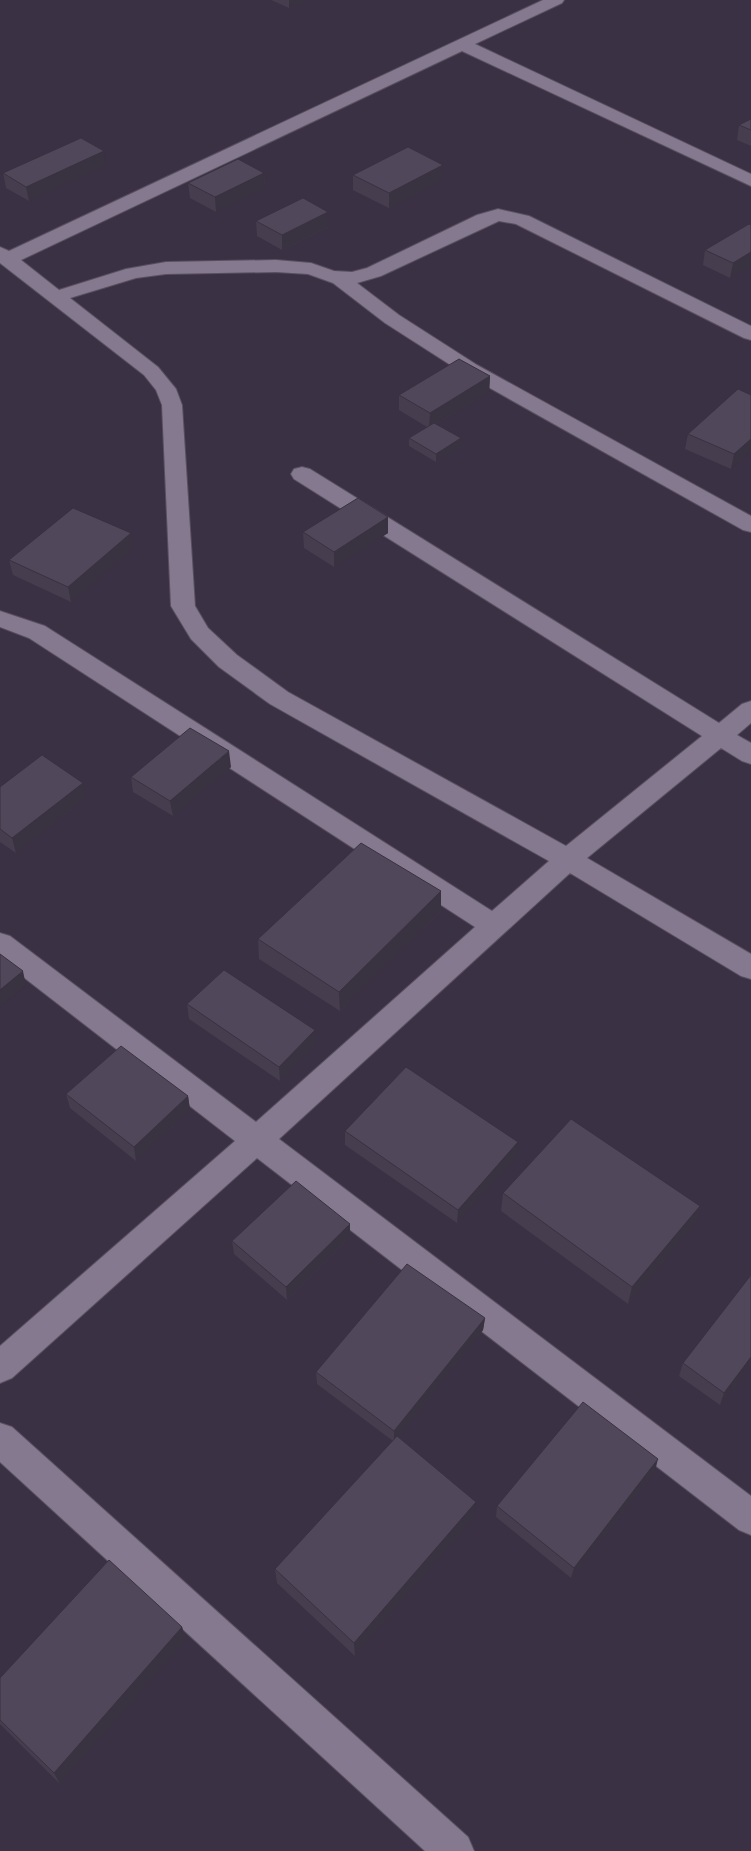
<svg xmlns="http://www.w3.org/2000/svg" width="751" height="1851" font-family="'Noto Serif',serif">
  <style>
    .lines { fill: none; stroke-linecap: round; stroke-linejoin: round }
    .minor-casing { stroke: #584f5f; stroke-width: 2 }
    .minor { fill: #84798f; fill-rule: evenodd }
    .wall { fill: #463d4e }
    .shaded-wall { fill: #393240 }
    .building { fill: #51475b; stroke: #393240 }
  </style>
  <rect width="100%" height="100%" fill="#3a3144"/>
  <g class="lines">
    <defs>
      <g id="minor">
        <path d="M543 0H564L562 3 475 44 751 174V186L462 51 21 260 59 290 126 269 166 262 276 260 311 263 334 271 352 272 367 268 477 215 498 209 529 216 751 326V340L744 338 516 224 499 221 381 276 357 283 399 315 477 365 751 516V532L743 530 463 373 385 323 333 283 308 274 276 272 166 274 136 278 70 298 158 367 176 389 182 405 195 606 208 628 237 655 288 692 566 846 702 736 294 479 291 474 294 469 302 467 310 469 719 723 742 704 751 701V723L737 735 751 743V764L742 761 721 748 587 858 751 954V979L741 976 570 873 279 1139 751 1496V1535L739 1530 257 1158 12 1378 0 1383V1346L235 1141 0 959V933L10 936 256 1122 475 927 29 638 0 627V611L45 626 492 911 549 861 270 704 219 667 191 639 171 606 162 405 156 390 144 375 0 263V247L9 251Z"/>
        <path d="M0 1423 12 1427 468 1837 474 1851H425L0 1462Z"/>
      </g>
    </defs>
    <use href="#minor" class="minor-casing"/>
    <use href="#minor" class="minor"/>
  </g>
  <g class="wall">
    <path d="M271 0H309L289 8Z"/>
    <path d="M751 119V146L737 140 739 125Z"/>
    <path d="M106 166 29 201 6 188 3 173Z"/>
    <path d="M264 173 265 188 216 212 190 198 188 183Z"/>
    <path d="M353 175 443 180 389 208 353 190Z"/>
    <path d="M328 212V227L282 250 257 236 256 221Z"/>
    <path d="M751 225V266L730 278 703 265 705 250Z"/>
    <path d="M490 376 489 392 436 424 461 438V447L436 462 409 446V438L427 427 399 410V395Z"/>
    <path d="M751 395 731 469 685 449 688 434Z"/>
    <path d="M388 517V533L334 567 304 548 303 532Z"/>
    <path d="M131 533 133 549 71 602 13 575 9 560Z"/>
    <path d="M231 767 173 816 133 792 131 777Z"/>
    <path d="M0 787 86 798 16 853 0 842Z"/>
    <path d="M441 891V911L340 1011 259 959 258 939Z"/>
    <path d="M187 1004 315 1030V1045L280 1081 189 1019Z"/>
    <path d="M66 1094 188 1096 190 1110 136 1161 70 1108Z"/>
    <path d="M345 1131 517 1156 457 1223 345 1145Z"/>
    <path d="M503 1193 700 1206 695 1224 628 1304 501 1211Z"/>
    <path d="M350 1224V1237L287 1300 234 1254 232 1241Z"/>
    <path d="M485 1318 483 1330 398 1437 474 1517 355 1656 277 1583 275 1569 393 1441 317 1384 316 1372Z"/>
    <path d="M683 1363H751L720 1405 679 1376Z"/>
    <path d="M655 1471 571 1578 496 1517 497 1506Z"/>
    <path d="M182 1627 186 1640 60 1784 0 1724V1678Z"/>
  </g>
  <g class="shaded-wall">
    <path d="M289 0H309L289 8Z"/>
    <path d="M104 151 106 166 29 201 26 187Z"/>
    <path d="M443 165V180L389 208V193Z"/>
    <path d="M264 173 265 188 216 212 215 197Z"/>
    <path d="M328 212V227L282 250V235Z"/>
    <path d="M751 252V266L730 278 733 263Z"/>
    <path d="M490 376 489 392 429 428 430 413Z"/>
    <path d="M461 438V447L436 462V454Z"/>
    <path d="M751 439V451L731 469 734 454Z"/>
    <path d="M388 517V533L334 567V552Z"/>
    <path d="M131 533 133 549 71 602 68 587Z"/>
    <path d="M229 751 231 767 173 816 170 801Z"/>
    <path d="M83 783 86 798 16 853 12 838Z"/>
    <path d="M441 891V911L340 1011 339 992Z"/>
    <path d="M23 971 26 986 0 1007V990Z"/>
    <path d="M315 1030V1045L280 1081 279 1067Z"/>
    <path d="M188 1096 190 1110 136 1161 134 1147Z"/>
    <path d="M518 1142 517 1156 457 1223 458 1210Z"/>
    <path d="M700 1206 695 1224 628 1304 632 1287Z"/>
    <path d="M350 1224V1237L287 1300 286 1287Z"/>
    <path d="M485 1318 483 1330 394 1442V1431Z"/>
    <path d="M751 1357V1363L720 1405 724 1393Z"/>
    <path d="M658 1459 655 1471 571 1578 574 1568Z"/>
    <path d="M476 1502 474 1517 355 1656 354 1643Z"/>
    <path d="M182 1627 186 1640 60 1784 54 1773Z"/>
  </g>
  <g class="building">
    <path d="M751 119V130L739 125Z"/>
    <path d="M81 138 104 151 26 187 3 173Z"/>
    <path d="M408 147 443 165 389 193 353 175Z"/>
    <path d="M238 159 264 173 215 197 188 183Z"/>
    <path d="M303 198 328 212 282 235 256 221Z"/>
    <path d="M749 224 751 225V252L733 263 705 250Z"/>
    <path d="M459 359 490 376 430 413 399 395Z"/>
    <path d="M738 389 751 395V439L734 454 688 434Z"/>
    <path d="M434 423 461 438 436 454 409 438Z"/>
    <path d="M358 498 388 517 334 552 303 532Z"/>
    <path d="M73 508 131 533 68 587 9 560Z"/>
    <path d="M190 728 229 751 170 801 131 777Z"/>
    <path d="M42 755 83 783 12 838 0 829V787Z"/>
    <path d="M361 843 441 891 339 992 258 939Z"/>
    <path d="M0 954 23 971 0 990Z"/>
    <path d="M224 970 315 1030 279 1067 187 1004Z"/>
    <path d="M121 1046 188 1096 134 1147 66 1094Z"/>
    <path d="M406 1067 518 1142 458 1210 345 1131Z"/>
    <path d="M571 1119 700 1206 632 1287 503 1193Z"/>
    <path d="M296 1181 350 1224 286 1287 232 1241Z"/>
    <path d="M407 1264 485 1318 394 1431 316 1372Z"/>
    <path d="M751 1275V1357L724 1393 683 1363Z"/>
    <path d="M583 1402 658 1459 574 1568 497 1506Z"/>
    <path d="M397 1436 476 1502 354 1643 275 1569Z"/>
    <path d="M109 1560 182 1627 54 1773 0 1720V1678Z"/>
  </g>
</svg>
